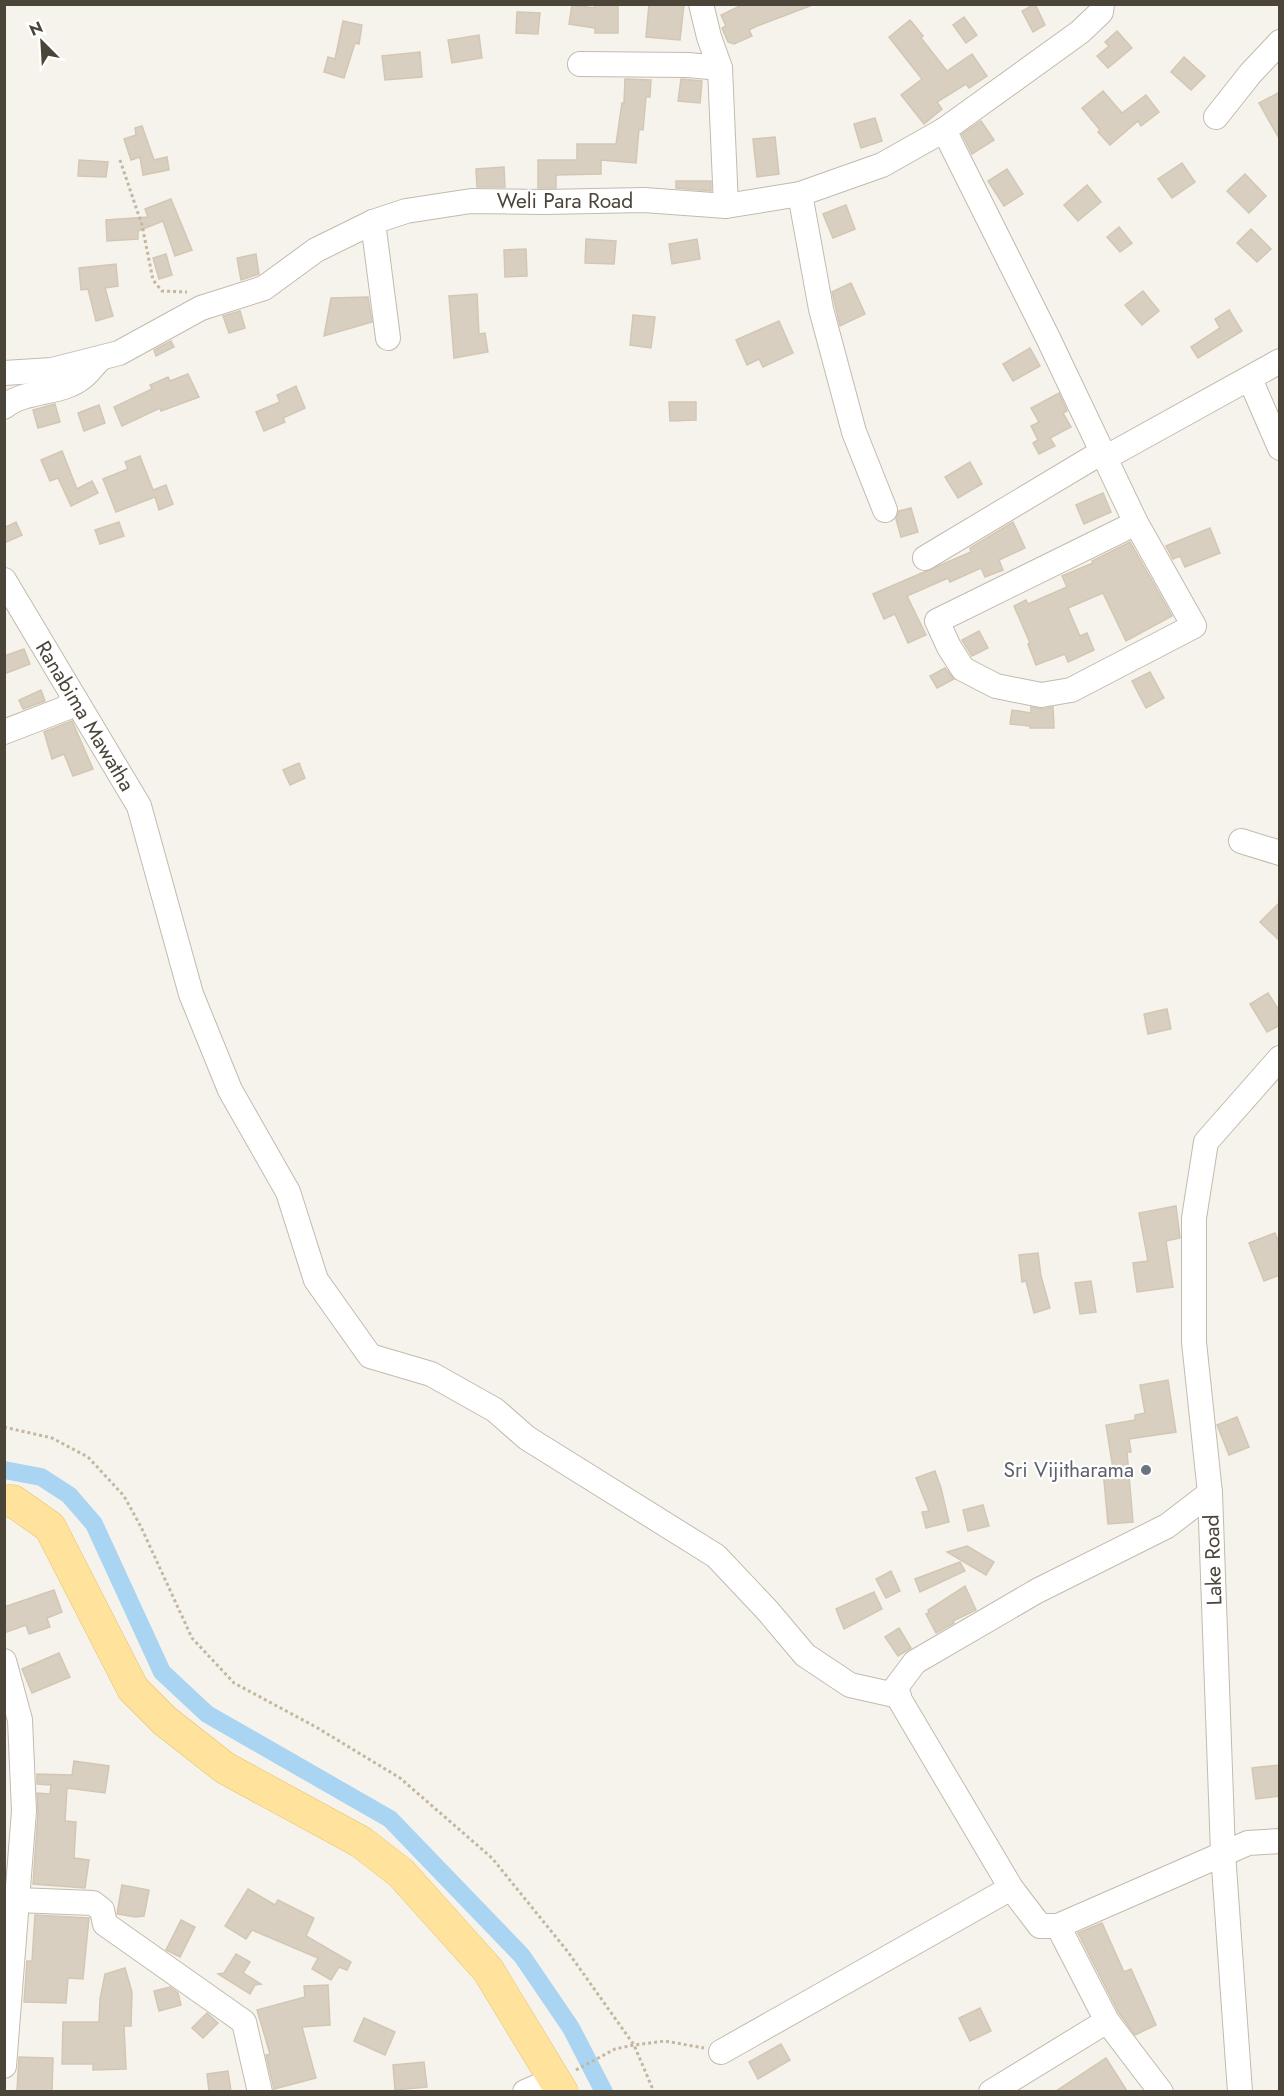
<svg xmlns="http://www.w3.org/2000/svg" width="1284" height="2096" font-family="Jost,sans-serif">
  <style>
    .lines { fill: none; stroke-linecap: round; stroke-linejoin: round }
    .canal { stroke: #a9d4f2; stroke-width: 18 }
    .building { fill: #d8cfc1; stroke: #d3c7b4; stroke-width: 1.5 }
    .minor-casing { stroke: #c2bbae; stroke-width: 26 }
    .major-casing { stroke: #e6c16a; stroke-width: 33 }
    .path { stroke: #c4b79f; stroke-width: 3; stroke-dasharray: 3 3; stroke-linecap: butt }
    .minor { stroke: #fff; stroke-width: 24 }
    .major { stroke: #ffe39c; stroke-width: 32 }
    .worship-dot { fill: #6b7280; stroke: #fff; stroke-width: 2 }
    .labels { text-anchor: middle; stroke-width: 4.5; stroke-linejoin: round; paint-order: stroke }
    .street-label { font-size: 21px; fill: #4b4439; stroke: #fff }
    .worship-label { font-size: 21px; fill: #5b616d; stroke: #fff; text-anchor: end }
  </style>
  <rect width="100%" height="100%" fill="#f6f3ec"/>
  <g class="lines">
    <path class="canal" d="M4 1470 41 1477 69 1495 94 1524 162 1672 207 1714 390 1819 522 1956 571 2028 604 2092"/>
  </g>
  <g class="building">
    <path d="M595 4H618V33H595V28L569 24 572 5 595 8Z"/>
    <path d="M649 4H684L680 40 646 37Z"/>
    <path d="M744 4H810V6L757 26 749 30 752 36 734 44 728 42 722 28 726 26 721 15Z"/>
    <path d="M1035 4 1045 25 1033 32 1022 11Z"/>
    <path d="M517 12 540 13 538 34 516 33Z"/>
    <path d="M964 17 977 35 966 43 953 25Z"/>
    <path d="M910 20 923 36 921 38 947 71 972 54 987 76 969 88 966 84 937 102 942 109 924 124 901 95 922 79 889 37Z"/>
    <path d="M343 21 362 25 359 44 355 43 344 78 324 72 328 57 335 59Z"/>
    <path d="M1117 31 1132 48 1108 68 1097 56 1109 46 1105 42Z"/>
    <path d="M479 35 482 58 452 63 448 40Z"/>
    <path d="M420 52 422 77 385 80 382 56Z"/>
    <path d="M1184 57 1205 76 1191 90 1171 72Z"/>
    <path d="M625 79 651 80 650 97H646L643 130 639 129 636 163 601 160V174L556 175V188H538V160H577V144H616L622 103H624Z"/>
    <path d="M681 79 702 81 700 103 678 101Z"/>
    <path d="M1103 91 1122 113 1146 95 1159 112 1141 126 1138 121 1110 145 1098 132 1100 130 1082 108Z"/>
    <path d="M1280 92V140L1259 103Z"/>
    <path d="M875 118 882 141 861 148 854 124Z"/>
    <path d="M981 121 994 140 972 154 962 134Z"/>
    <path d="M142 126 154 160 167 157 169 170 143 175 140 157 131 160 124 139 136 135 135 128Z"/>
    <path d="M775 137 779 174 757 177 753 139Z"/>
    <path d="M79 160 108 162 106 177 78 176Z"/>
    <path d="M1182 163 1195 182 1172 198 1158 179Z"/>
    <path d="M504 167 505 187H477L476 169Z"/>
    <path d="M1007 169 1023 194 1004 206 988 181Z"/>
    <path d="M1245 174 1266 196 1249 213 1227 191Z"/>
    <path d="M676 181H711V191L676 188Z"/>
    <path d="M1087 185 1101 202 1078 221 1064 205Z"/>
    <path d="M171 199 192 250 175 256 163 221 138 231V239L107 241 106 220 148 217 145 209Z"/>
    <path d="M846 205 855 229 833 238 823 214Z"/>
    <path d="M1119 227 1132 243 1120 252 1107 237Z"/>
    <path d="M1251 229 1271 249 1257 262 1237 243Z"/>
    <path d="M586 239 616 241 614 264 585 263Z"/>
    <path d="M697 239 700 259 672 264 669 244Z"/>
    <path d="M526 249 527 276 505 277 504 250Z"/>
    <path d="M166 254 172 275 159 279 153 258Z"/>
    <path d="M256 254 259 274 241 280 237 258Z"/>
    <path d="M116 264 118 286 105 288 113 316 96 321 88 289 81 290 79 268Z"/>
    <path d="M851 283 865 314 840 326 832 292Z"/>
    <path d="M1143 291 1159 311 1142 325 1125 305Z"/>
    <path d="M477 294 479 334 485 333 488 352 454 358 449 296Z"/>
    <path d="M368 297 372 322 324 336 331 298Z"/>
    <path d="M1229 310 1242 331 1198 358 1191 347 1220 328 1215 319Z"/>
    <path d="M240 311 245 328 229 333 223 316Z"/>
    <path d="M633 315 655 317 651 348 630 345Z"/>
    <path d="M779 321 793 353 763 367 759 359 747 365 736 340Z"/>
    <path d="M171 341 174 347 156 356 154 350Z"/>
    <path d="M1030 348 1040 366 1013 381 1003 364Z"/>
    <path d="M188 374 199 397 161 411 160 408 122 426 114 407 152 389 150 385 168 377 170 381Z"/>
    <path d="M296 386 305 408 283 418 285 422 264 431 256 412 280 402 277 395Z"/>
    <path d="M1059 393 1067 411 1063 413 1071 427 1050 438 1055 446 1039 454 1033 443 1038 440 1031 426 1039 422 1031 408Z"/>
    <path d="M669 402H696V420L670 421Z"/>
    <path d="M55 404 60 422 38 428 33 410Z"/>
    <path d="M99 405 105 423 84 431 78 413Z"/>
    <path d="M62 451 77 489 92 481 98 493 71 506 58 478 50 481 41 460Z"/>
    <path d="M140 456 153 490 166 485 173 504 159 510 155 497 116 512 103 479 128 469 125 462Z"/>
    <path d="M970 462 982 484 958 498 945 477Z"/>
    <path d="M1103 493 1111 512 1084 524 1076 505Z"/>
    <path d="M911 508 918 532 901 537 896 519 899 511Z"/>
    <path d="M16 522 22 535 4 543V528Z"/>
    <path d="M119 522 124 536 100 544 95 530Z"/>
    <path d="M1013 522 1025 548 999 560 1003 570 985 577 981 568 950 582 948 578 907 596 926 635 908 643 895 614 884 619 873 594 971 552 970 548Z"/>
    <path d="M1210 528 1220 553 1185 567 1180 556 1173 559 1166 546Z"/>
    <path d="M1130 542 1172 616 1126 641 1103 593 1068 608 1080 636 1087 633 1094 650 1068 662 1065 654 1036 665 1028 644 1030 643 1014 606 1026 600 1028 604 1067 587 1062 576 1093 563 1092 561Z"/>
    <path d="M979 631 988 648 972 656 962 640Z"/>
    <path d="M24 649 30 664 4 674V656Z"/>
    <path d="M945 668 954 679 937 688 930 676Z"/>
    <path d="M1150 672 1164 698 1146 708 1132 681Z"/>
    <path d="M41 690 45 701 23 709 19 700Z"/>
    <path d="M1031 707 1043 709 1053 707 1054 728H1030V726L1010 724 1012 710 1031 713Z"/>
    <path d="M72 721 93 769 73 776 64 754 52 759 44 732Z"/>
    <path d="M299 763 305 778 290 785 283 770Z"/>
    <path d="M1280 902V941L1260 922Z"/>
    <path d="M1268 993 1280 1012V1025L1267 1032 1250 1004Z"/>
    <path d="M1167 1009 1171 1029 1148 1034 1144 1014Z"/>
    <path d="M1176 1206 1180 1238 1166 1241 1173 1287 1137 1292 1133 1263 1148 1261 1139 1213Z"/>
    <path d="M1275 1233 1280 1245V1275L1264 1281 1249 1243Z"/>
    <path d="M1038 1253 1041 1276 1050 1308 1034 1313 1026 1281 1022 1282 1019 1255Z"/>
    <path d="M1091 1281 1096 1312 1080 1314 1075 1283Z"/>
    <path d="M1168 1380 1176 1432 1129 1439 1131 1452H1127L1133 1522 1108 1524 1103 1470 1113 1469 1106 1425 1135 1420V1415L1145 1413 1140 1385Z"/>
    <path d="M1237 1417 1249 1447 1229 1455 1217 1425Z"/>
    <path d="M935 1471 941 1488 949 1522 926 1528 922 1512 929 1511 916 1478Z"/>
    <path d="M983 1505 989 1526 968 1531 963 1510Z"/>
    <path d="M967 1546 994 1562 986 1575 947 1552Z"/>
    <path d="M960 1562 965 1571 920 1592 915 1579Z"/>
    <path d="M891 1571 900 1591 886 1598 876 1579Z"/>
    <path d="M965 1586 976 1610 953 1621 954 1623 936 1633 926 1614 929 1613 928 1610Z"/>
    <path d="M54 1590 62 1612 47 1618 50 1627 29 1634 26 1625 4 1633V1607Z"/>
    <path d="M874 1592 882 1609 844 1629 836 1609Z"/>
    <path d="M899 1628 911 1648 898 1656 885 1637Z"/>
    <path d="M59 1653 70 1677 32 1693 22 1669Z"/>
    <path d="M74 1761 109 1766 105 1793 67 1788 65 1821 76 1822 74 1858 89 1860 85 1888 33 1884 38 1812 37 1793 50 1794 51 1785 37 1784V1774L72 1775Z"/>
    <path d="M1280 1765V1796L1256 1799 1252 1768Z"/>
    <path d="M122 1885 149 1890 144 1916 135 1917 117 1914Z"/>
    <path d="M248 1889 275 1905 278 1900 314 1918 306 1936 351 1962 347 1970 339 1967 331 1980 312 1969 318 1958 252 1930 246 1939 225 1926Z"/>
    <path d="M35 1915 89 1918 83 1979 68 1978 66 2003 24 2002 27 1961H32Z"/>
    <path d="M181 1920 195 1927 180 1957 166 1950Z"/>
    <path d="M1102 1923 1124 1972 1131 1969 1156 2025 1135 2035 1119 2013 1078 1933Z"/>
    <path d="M236 1954 250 1962 243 1973 261 1984 255 1985 250 1994 218 1974 224 1973Z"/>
    <path d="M125 1968 132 1992 131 2026H124L126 2069 93 2070V2064H62L63 2022H99L100 1999 105 1974Z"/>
    <path d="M328 1985 330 2025 302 2027 316 2078 274 2089 266 2055 270 2054 257 2010 305 1997 304 1986Z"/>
    <path d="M170 1987 178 1993 181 2005 159 2011 154 1991Z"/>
    <path d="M980 2008 991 2031 970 2041 959 2018Z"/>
    <path d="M207 2013 218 2023 203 2038 192 2028Z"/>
    <path d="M364 2018 395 2032 385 2055 354 2041Z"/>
    <path d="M781 2044 790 2060 758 2079 749 2062Z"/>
    <path d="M19 2057 53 2058 52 2091H17Z"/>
    <path d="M1106 2058 1127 2091H1056Z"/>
    <path d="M424 2062 427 2087 395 2090 393 2065Z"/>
    <path d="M228 2071 231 2091H209L207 2074Z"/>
  </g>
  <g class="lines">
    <defs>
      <g id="minor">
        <path d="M701 4 709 37 720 68 726 206"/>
        <path d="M580 64 688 65 720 68"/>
        <path d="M1216 117 1250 74 1280 42"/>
        <path d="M944 130 1048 338 1136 523 1194 626 1071 690 1041 695 996 686 963 669 949 647 937 621 1136 523"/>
        <path d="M800 194 821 309 854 432 885 510"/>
        <path d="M373 222 388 338"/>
        <path d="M4 373 52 370 119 353 201 308 264 288 316 250 373 222 406 211 471 201 544 202 644 200 726 206 800 194 882 165 944 130 1080 32 1101 12 1102 4"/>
        <path d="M1250 379 1280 448"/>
        <path d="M4 407C25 389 62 395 83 377 89 372 94 365 99 360"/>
        <path d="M1105 458 1280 361"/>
        <path d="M925 558 1102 452"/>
        <path d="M4 580 139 806 191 994 230 1090 288 1192 316 1280 370 1356 431 1374 495 1410 527 1438 716 1556 767 1610 805 1655 850 1685 899 1696"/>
        <path d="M4 732 66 708 73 698"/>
        <path d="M1241 841 1280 853"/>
        <path d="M4 1661 20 1720 24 1811 4 2066"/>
        <path d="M17 1900 93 1903 102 1910 105 1924 244 2022 260 2092"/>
        <path d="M1058 1926H1040L1011 1888 894 1690 915 1662 1037 1591 1167 1526 1210 1493"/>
        <path d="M721 2052 1011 1888"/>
        <path d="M525 2092 555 2079"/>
        <path d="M991 2092 1107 2021"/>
        <path d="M1161 2092 1107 2021 1058 1926 1248 1843 1280 1841"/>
        <path d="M1240 2092 1223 1853 1210 1493 1194 1342V1218L1206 1142 1280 1058"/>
      </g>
      <path id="major" d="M4 1501H13L50 1527 133 1689 165 1721 225 1768 361 1842 401 1873 488 1970 562 2092"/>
    </defs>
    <use href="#minor" class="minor-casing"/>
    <use href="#major" class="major-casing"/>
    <g class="path">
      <path d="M120 160 142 225 153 280 162 291 187 292"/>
      <path d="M4 1427 52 1438 88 1457 124 1496 141 1527 192 1638 234 1683 316 1727 400 1778 492 1858 568 1952 634 2045 654 2092"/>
      <path d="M576 2070 615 2049 634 2045 665 2041 704 2048"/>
    </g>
    <use href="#minor" class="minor"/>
    <use href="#major" class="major"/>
  </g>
  <circle class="worship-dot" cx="1146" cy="1470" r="6"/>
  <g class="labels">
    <g class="street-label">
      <text x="565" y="208">Weli Para Road</text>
      <text transform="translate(85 716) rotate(59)" y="7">Ranabima Mawatha</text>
      <text transform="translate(1213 1560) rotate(-92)" y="7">Lake Road</text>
    </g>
    <g class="worship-label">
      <text x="1134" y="1477">Sri Vijitharama</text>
    </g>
  </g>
  <rect width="1284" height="2096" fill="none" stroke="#4b4439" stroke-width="12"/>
  <g transform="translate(42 42) rotate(336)" stroke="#ffffff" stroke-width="4.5" paint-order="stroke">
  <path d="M0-4.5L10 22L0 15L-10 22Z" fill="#4b4439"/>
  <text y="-9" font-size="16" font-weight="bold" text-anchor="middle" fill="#4b4439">N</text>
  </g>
</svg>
